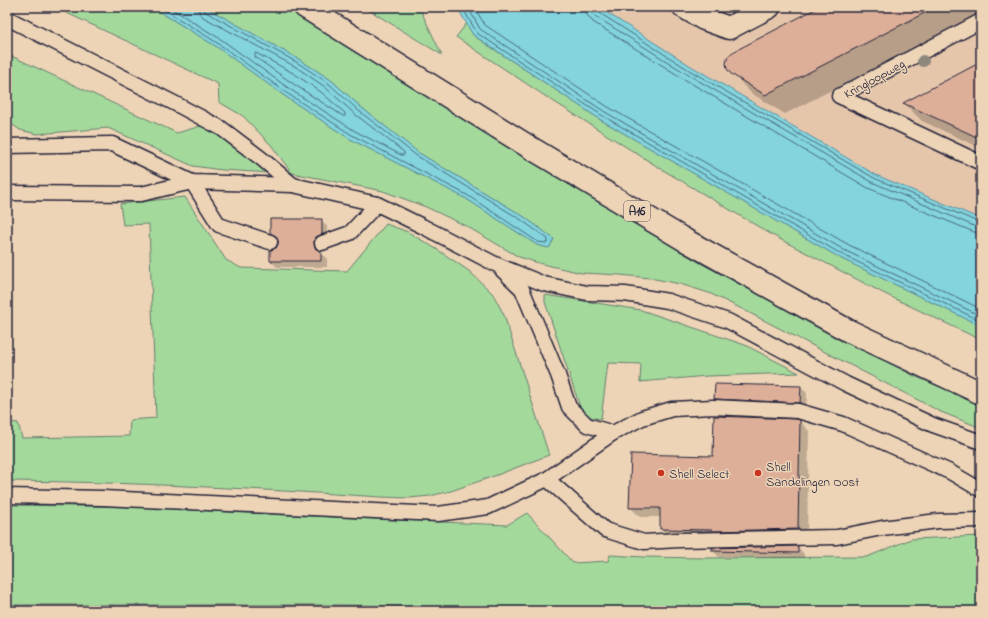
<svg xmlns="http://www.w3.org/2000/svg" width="988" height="618" font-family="'Indie Flower',sans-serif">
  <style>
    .built { fill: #e5c6ab }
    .green { fill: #a4d99c; stroke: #637e6c }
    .water { fill: #83d4dd; stroke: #5c8d9c }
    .shadow { fill: #0003 }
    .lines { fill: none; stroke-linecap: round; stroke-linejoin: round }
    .shore { stroke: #49697c; stroke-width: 1 }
    .building { fill: #ddaf99; stroke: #22223b }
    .service-casing { stroke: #22223b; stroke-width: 17 }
    .minor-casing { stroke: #22223b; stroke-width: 25 }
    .motorway-casing { stroke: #22223b; stroke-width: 25 }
    .service { stroke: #eed4b6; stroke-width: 14 }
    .minor { stroke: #eed4b6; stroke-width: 22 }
    .motorway { stroke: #eed4b6; stroke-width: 22 }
    .tree { fill: #8c867d }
    .poi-dot { fill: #c8321e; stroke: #eed4b6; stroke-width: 1.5 }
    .labels { text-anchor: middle; stroke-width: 3; stroke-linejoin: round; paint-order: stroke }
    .shield { fill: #eed4b6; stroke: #5f5760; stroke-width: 1 }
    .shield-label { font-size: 12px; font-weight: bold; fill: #22223b }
    .street-label { font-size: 13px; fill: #22223b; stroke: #eed4b6 }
    .poi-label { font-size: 13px; fill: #22223b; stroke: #eed4b6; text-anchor: start }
  </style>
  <rect width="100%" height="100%" fill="#eed4b6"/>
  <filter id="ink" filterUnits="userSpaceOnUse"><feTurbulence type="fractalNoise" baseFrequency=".025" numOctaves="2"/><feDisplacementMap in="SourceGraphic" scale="8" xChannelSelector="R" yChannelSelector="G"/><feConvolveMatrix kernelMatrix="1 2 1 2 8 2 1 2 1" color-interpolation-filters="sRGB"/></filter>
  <g filter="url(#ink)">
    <path class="built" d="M472 7H981V289Z"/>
    <g class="green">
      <path d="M54 7H152L155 9 217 47 286 97 350 139 465 198 537 245 549 248 554 239 523 216 419 153 362 108 331 80 300 60 205 7H286L323 28 528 157 594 199 702 264 914 376 981 404V428L941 412 742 309 709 293 680 284 650 278 620 275 582 273 542 264 519 257 466 226 426 207 383 191 292 173 271 145 243 116 219 102 218 84Z"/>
      <path d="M364 7H419L442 55Z"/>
      <path d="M467 23 474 36 601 120 842 259 981 326V340L885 294 774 236 658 167 545 96 456 37Z"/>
      <path d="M7 54 177 133 204 125 229 140 271 173 222 170 193 166 108 128 37 134 20 130 7 121Z"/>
      <path d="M185 197 226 260 241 268 347 271 386 224 408 232 438 250 469 271 493 294 504 315 549 455 497 475 451 491 430 496 409 498 381 497C257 489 132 482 7 481V422L18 423 22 438 129 436 130 420 156 418 149 224 123 225 120 204Z"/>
      <path d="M545 295 641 310 745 345 799 373 707 376 640 382 641 364 608 363 601 419 583 416 545 302Z"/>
      <path d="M7 505 138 507 265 514 507 525 527 513 573 563 608 561 610 555 644 557 705 558 867 557 911 539 981 536V611H622L343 605H7Z"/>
    </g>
    <g class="water">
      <path d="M152 7H205L300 60 331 80 362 108 419 153 523 216 554 239 549 248 537 245 465 198 350 139 286 97 217 47Z"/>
      <path d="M457 7H598L691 66 876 175 981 219V326L842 259 601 120 473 35Z"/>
    </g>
    <g class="shadow">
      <path d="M822 7H981V13L785 114 751 93 732 73Z"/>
      <path d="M981 63V148L922 121 905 104Z"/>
      <path d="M321 220 327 226V240L320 249V252L327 259V267H277L271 261 279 245 278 239 271 233Z"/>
      <path d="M800 387 807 393 806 409 722 404 715 398Z"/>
      <path d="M800 421 809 431 807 538H670L661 529V517H640L630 507 714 457Z"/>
      <path d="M798 547 804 554V558L719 557 713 551V549Z"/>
    </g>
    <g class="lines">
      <g class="shore">
        <path d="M160 7 219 44 288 94 352 135 467 195 538 242 546 243 548 242V239L520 219 417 156 359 111 328 83 298 63 206 12 204 10V7"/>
        <path d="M169 7 222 40 291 90 355 131 401 155H404V152L356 115 325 87 296 67 203 17 199 12V7"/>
        <path d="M462 7 477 33 603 116 843 255 981 321"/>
        <path d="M468 7 480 29 605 112 846 251 981 316"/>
        <path d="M474 7 485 25 608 107 849 245 981 309"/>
        <path d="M585 7 587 15 593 22 684 79 868 188 974 232 981 233"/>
        <path d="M591 7 592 12 595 16 687 74 872 182 976 227H981"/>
        <path d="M596 7 597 10 598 12 689 70 874 178 978 222H981"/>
        <path d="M256 53 293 73 321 92 345 113V116H343L295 85 255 57V55Z"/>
      </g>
    </g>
    <g class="building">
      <path d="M819 7H936L765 95 731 74 727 69 726 63 728 56 733 52Z"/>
      <path d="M981 62V139L903 103Z"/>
      <path d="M270 219H322V234L316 237 314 242V245L316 249 321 251V261H270V250L276 248 278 244V241L276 236 270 233Z"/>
      <path d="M715 384 801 386 800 403 714 399Z"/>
      <path d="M714 416 797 419 800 420 798 529 712 531V530L660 529V508H629L631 454 713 456Z"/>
      <path d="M798 546V553L712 551V548Z"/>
    </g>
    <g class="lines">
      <defs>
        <g id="service">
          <path d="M7 18 174 103 221 128 262 159 293 185"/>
          <path d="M981 21 839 96 981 163"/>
          <path d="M7 146 112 144 192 182 293 185 377 204 422 226 495 264 544 284 587 293 625 294 668 301 728 321 846 384 933 425 981 442"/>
          <path d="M7 193 141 194 192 182 219 225 270 242"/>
          <path d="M322 243 350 233 377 204"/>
          <path d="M502 270 522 289 558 375 569 407 587 425 613 433"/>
          <path d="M547 479 605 530 644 542 679 540 837 537 882 528 938 521 981 520"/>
          <path d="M7 496 103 498 438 514 488 507 547 479 613 433 642 418 672 409 713 407 798 411 843 424 950 472 981 490"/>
        </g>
        <path id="minor" d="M684 7 704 19 729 28 769 7"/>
        <path id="motorway" d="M305 7 531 148 685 240 847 330 981 393"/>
      </defs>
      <use href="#service" class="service-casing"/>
      <use href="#minor" class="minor-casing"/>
      <use href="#motorway" class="motorway-casing"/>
      <use href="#service" class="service"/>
      <use href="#minor" class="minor"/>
      <use href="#motorway" class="motorway"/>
    </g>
    <circle class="tree" cx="923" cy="61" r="6"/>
  </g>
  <g class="poi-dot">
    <circle cx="661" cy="473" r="4"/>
    <circle cx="758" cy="473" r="4"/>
  </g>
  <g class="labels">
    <rect class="shield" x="624" y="201" width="26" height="20" rx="3"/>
    <g class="shield-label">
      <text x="637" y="215">A16</text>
    </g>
    <g class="street-label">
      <text transform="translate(874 78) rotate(-29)" y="5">Kringloopweg</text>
    </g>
    <g class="poi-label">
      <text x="766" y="471">Shell<tspan x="766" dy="15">Sandelingen Oost</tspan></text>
      <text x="669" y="478">Shell Select</text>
    </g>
  </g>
  <rect width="988" height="618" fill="none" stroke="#eed4b6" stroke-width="24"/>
  <rect x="12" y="12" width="964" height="594" fill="none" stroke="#22223b" stroke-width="1.5" filter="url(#ink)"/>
</svg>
